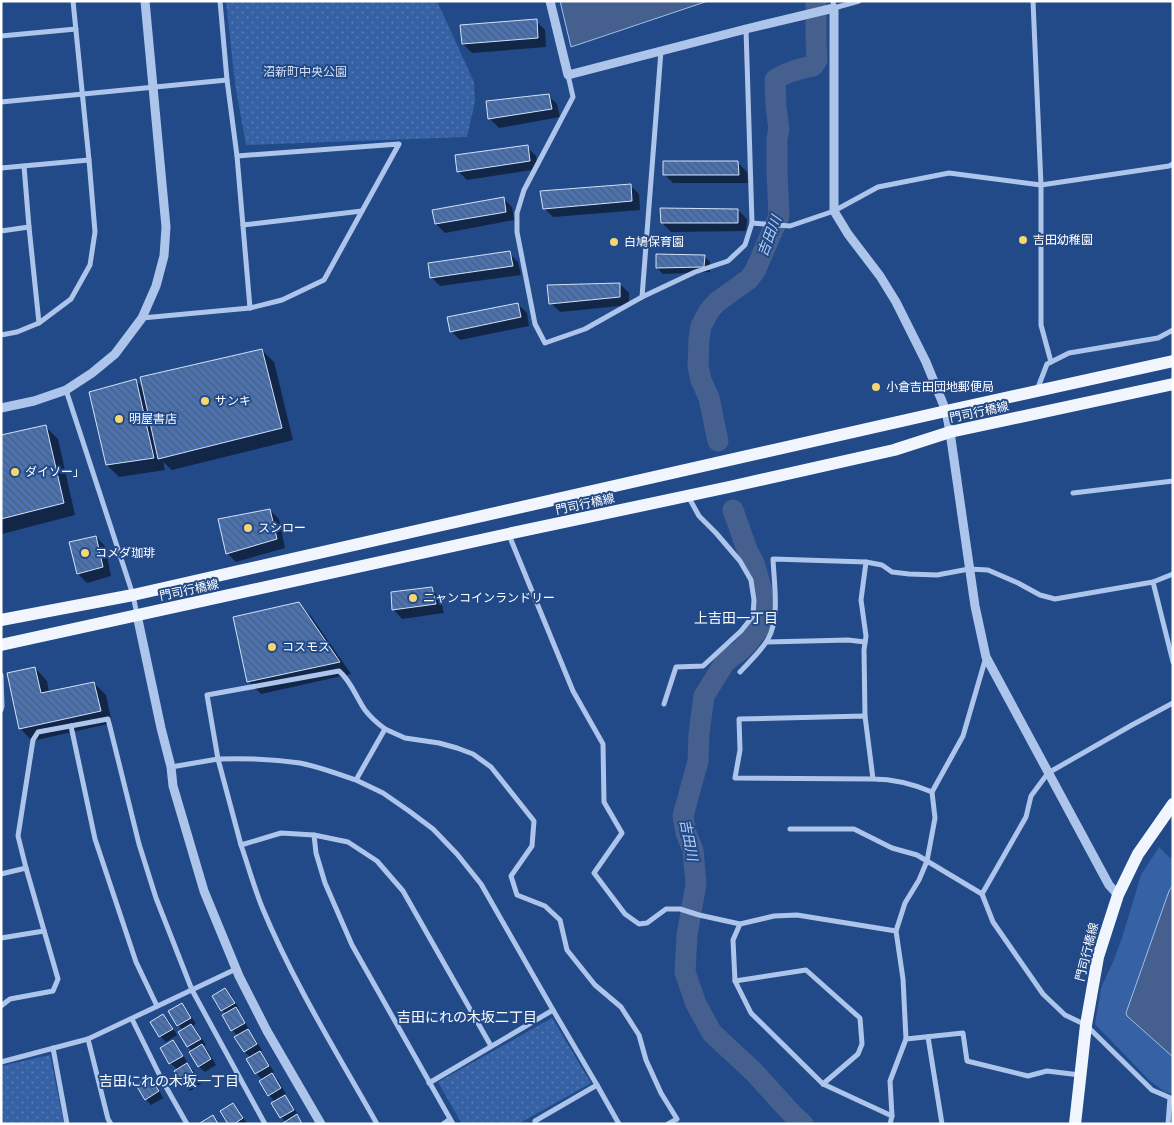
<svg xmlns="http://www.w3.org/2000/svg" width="1174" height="1125" font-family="'Varela Round','Noto Sans JP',sans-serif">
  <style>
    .grass { fill: #3662a5 }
    .park { fill: url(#park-dots) }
    .water { fill: #45608e; stroke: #a1bfeb }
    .shadow { fill: #0007 }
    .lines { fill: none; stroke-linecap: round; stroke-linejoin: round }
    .river { stroke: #45608e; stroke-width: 21 }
    .building { fill: url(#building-back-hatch); stroke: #d2e1f7 }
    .minor { stroke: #adc5ea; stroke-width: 5 }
    .tertiary { stroke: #adc5ea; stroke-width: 9 }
    .primary { stroke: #f1f6fe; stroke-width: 12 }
    .poi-dot { fill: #f6d670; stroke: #224988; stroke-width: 2 }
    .labels { text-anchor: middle; stroke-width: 4; stroke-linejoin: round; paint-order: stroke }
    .park-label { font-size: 12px; fill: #d2e1f7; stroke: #224988 }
    .poi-label { font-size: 12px; fill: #fff; stroke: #224988; text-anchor: start }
    .street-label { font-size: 12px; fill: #fff; stroke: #224988 }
    .water-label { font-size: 14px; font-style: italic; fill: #b9d0f1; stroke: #224988 }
    .neighbourhood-label { font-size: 14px; fill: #fff; stroke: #224988 }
  </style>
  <defs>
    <pattern id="park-dots" width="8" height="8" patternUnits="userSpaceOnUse" patternTransform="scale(1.25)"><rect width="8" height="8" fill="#3662a5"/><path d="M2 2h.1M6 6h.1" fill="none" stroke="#547ab2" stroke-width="1.8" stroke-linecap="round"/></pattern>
    <pattern id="building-back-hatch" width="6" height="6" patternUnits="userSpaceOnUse" patternTransform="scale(1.25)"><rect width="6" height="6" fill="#4b72b0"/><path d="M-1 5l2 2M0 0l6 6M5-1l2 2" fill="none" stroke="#4c5d79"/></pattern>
  </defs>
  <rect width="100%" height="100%" fill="#224988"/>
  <path class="grass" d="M1159 847 1170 858 1173 855V885L1169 891 1126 1013 1127 1016 1173 1057V1094L1165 1092 1149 1080 1095 1024 1101 988 1113 962 1122 938 1141 875Z"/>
  <g class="park">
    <path d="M226 1H437L474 82 475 101 467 137 246 145 235 84Z"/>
    <path d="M552 1018 591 1083 518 1124H462L438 1082Z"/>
    <path d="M50 1055 64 1124H1V1066Z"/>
  </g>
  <g class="water">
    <path d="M560 1H708L571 47Z"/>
    <path d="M1173 885V1057L1127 1016 1126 1013 1169 891Z"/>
  </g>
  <g class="shadow">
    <path d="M536 21 545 30 546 47 472 53 463 44Z"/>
    <path d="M548 95 557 104 560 117 499 128 490 119Z"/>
    <path d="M527 147 536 156 538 169 467 180 458 171Z"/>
    <path d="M738 163 747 172 748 183H673L664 174Z"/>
    <path d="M630 185 639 194 640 210 553 217 544 208Z"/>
    <path d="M503 198 512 207 514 220 445 233 436 224 434 211Z"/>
    <path d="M738 210 747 219 746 231 671 232 662 223Z"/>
    <path d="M509 253 518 262 521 275 440 286 431 277Z"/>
    <path d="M704 256 710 262V272L663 274 657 268Z"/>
    <path d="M620 284 629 293V305L560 312 551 303Z"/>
    <path d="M518 304 527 313 529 326 460 340 451 331Z"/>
    <path d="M262 350 274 362 293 440 172 470 163 462 165 470 119 477 107 465 136 381 144 389Z"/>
    <path d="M45 426 58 439 75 515 2 534 1 533V436Z"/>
    <path d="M270 510 279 519 285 548 236 562 227 553Z"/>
    <path d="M96 537 105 546 111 576 87 583 78 574Z"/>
    <path d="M431 589 440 598 444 613 402 619 394 610 392 593Z"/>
    <path d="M298 604 311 616 351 674 261 694 249 682Z"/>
    <path d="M35 668 47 681 49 692 94 683 106 695 112 723 32 741 20 728Z"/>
    <path d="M225 989 231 995 239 1009 237 1010 241 1015 249 1029 247 1030 253 1036 262 1050 259 1052 265 1058 274 1072 271 1074 278 1080 286 1094 284 1095 290 1102 299 1116 297 1117 303 1124H285L286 1122 281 1117 275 1102 269 1095 263 1080 256 1073 248 1059 251 1058 245 1052 238 1036 232 1030 226 1014 222 1010Z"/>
    <path d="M181 1004 187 1010 196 1024 192 1026 197 1031 206 1045 203 1046 208 1051 216 1065 205 1072 199 1067 190 1052 193 1051 188 1046 183 1030 178 1025 170 1011Z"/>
    <path d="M163 1015 169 1021 177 1035 166 1042 160 1036 152 1023Z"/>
    <path d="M173 1042 179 1048 187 1062 185 1063 193 1070 201 1084 190 1091 184 1086 175 1071 178 1070 170 1063Z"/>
    <path d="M150 1079 156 1084 163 1098 151 1105 146 1099Z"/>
    <path d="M233 1105 239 1110 247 1124H229Z"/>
  </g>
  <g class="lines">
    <g class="river">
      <path d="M718 441 709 398 701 380 698 366 699 339 701 326 709 311 717 302 749 279 755 271 779 216 777 172V138L779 130 776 107 775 80C786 72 800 69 813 66L817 60 816 42V1"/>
      <path d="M733 510 748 552 754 563 762 591 763 607 762 619 759 628 750 640 742 649 725 662 704 696 699 733 698 761 683 816 686 833 693 850 696 884 687 935 685 972 696 1004 712 1033 754 1072 793 1115 803 1124"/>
    </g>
  </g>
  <g class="building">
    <path d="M537 19 538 38 462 44 460 25Z"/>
    <path d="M549 94 552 109 488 119 486 101Z"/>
    <path d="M528 145 530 161 457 172 455 155Z"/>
    <path d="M663 161H738L739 175H663Z"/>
    <path d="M631 184 632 201 543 209 540 191Z"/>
    <path d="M504 197 506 212 435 224 432 210Z"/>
    <path d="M660 208 738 209V223H661Z"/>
    <path d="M510 251 513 266 430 278 428 263Z"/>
    <path d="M656 254 705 255 704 267 656 268Z"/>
    <path d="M620 283V297L549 304 547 285Z"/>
    <path d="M518 303 521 317 450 332 447 317Z"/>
    <path d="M262 349 282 428 158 459 140 377Z"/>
    <path d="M136 379 154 458 106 465 89 392Z"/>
    <path d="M46 425 64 503 1 519V435Z"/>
    <path d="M270 509 277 539 226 554 218 519Z"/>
    <path d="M96 536 103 567 77 574 69 542Z"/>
    <path d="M432 587 436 604 392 610 391 592Z"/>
    <path d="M299 602 340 662 247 682 233 617Z"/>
    <path d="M35 667 41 693 94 682 101 711 19 729 7 673Z"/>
    <path d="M225 988 235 1003 221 1011 212 996Z"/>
    <path d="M182 1003 191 1018 177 1026 168 1011Z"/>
    <path d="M236 1007 245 1023 231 1031 222 1015Z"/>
    <path d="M163 1014 173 1029 159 1037 150 1022Z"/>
    <path d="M191 1024 201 1039 187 1047 178 1032Z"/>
    <path d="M248 1029 257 1044 244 1052 234 1037Z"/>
    <path d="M173 1040 183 1056 169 1064 160 1048Z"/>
    <path d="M202 1044 211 1059 198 1067 189 1052Z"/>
    <path d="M260 1051 269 1066 255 1074 246 1059Z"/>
    <path d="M187 1063 196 1078 183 1086 174 1071Z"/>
    <path d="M272 1073 281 1088 268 1096 259 1081Z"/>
    <path d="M150 1077 159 1091 145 1100 136 1085Z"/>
    <path d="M285 1095 294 1110 280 1118 271 1103Z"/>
    <path d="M233 1103 243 1118 234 1124H228L220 1111Z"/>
    <path d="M297 1114 302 1124H284L283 1123Z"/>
    <path d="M213 1115 218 1124H200V1123Z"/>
  </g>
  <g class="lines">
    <g class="minor">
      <path d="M220 1 227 80 237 156 250 308"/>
      <path d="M833 1 834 8 859 1"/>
      <path d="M1033 1 1041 185V325L1051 362"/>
      <path d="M1 36 76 29"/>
      <path d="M568 75 573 97 524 190 517 213V232L535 324 545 343 585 329 642 297 695 272 728 261 745 245 752 223 746 29"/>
      <path d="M1 102 227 80"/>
      <path d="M24 166 29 227 39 323"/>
      <path d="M1 168 89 160"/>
      <path d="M752 223 790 226 834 211 878 187 949 173 1041 185 1169 166 1173 164"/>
      <path d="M243 225 362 211"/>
      <path d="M1 231 29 227"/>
      <path d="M642 297 661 51"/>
      <path d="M142 318 250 308 282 300 324 280 399 144 237 156"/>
      <path d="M1 335 17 332 39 323 71 299 90 265 95 232 89 160 73 1"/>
      <path d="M66 390 133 595 137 615"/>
      <path d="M1037 390 1047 364 1069 353 1158 338 1173 330"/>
      <path d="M1073 493 1173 481"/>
      <path d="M509 535 573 691 603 744 604 802 622 833 594 873 625 914 639 924 647 923 666 909H680L699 915 740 924 774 916 797 915 896 931"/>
      <path d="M866 562 882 565 892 572 909 574 937 575 969 569 988 570 1018 583 1040 595 1055 599 1153 582 1173 662"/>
      <path d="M1153 582 1173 574"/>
      <path d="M767 642 848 640 865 642"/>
      <path d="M740 672C749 662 762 650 768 639 780 618 774 583 773 559L866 562 861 600 866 636 864 650 865 716"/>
      <path d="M1 675 2 706 1 710"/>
      <path d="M664 704 676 667 703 666 741 631 753 616 754 600 751 580 740 561 716 533 699 516 688 496"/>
      <path d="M71 726 95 839 136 962 157 1006"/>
      <path d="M385 729 405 738 439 743 457 748 473 754 491 767 534 821 532 846 511 876 517 895 545 906 560 920 567 950 595 985 621 1007 639 1035 646 1060 661 1093 677 1119 668 1124"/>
      <path d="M171 767 218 759 241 845 281 833 314 835 348 842 377 861 403 891 491 1046"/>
      <path d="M873 779 865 716 739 719 740 750 735 778 873 779C894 779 913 784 932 792"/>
      <path d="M356 780C338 774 320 767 300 763 273 759 246 758 218 759L207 695 339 671C351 681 356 697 365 710 371 718 377 723 385 729L356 780 383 793 409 811 433 829 457 854 481 884 553 1010 429 1083"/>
      <path d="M790 829H854L892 848 917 855 982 894 993 922 1043 994 1065 1015 1086 1025 1152 1090 1173 1099"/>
      <path d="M314 835 316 853 325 883 352 945 453 1124"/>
      <path d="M241 845C248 865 254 887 262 907 293 982 337 1053 377 1124"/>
      <path d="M1 874 26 868"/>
      <path d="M982 894 1026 817 1031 796 1048 773 1132 725 1173 703"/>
      <path d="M740 924 733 940 735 981 751 1013 823 1084 892 1116"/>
      <path d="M1 938 44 931"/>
      <path d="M735 981 806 970 860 1018 862 1044 858 1054 823 1084"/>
      <path d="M1 1006 10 999 53 991 58 979 26 868 18 836 33 740 38 732 108 719 139 844 156 898 192 990 265 1124"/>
      <path d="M132 1019 161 1078 187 1124"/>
      <path d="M928 1037 942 1124"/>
      <path d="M88 1039 108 1119 111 1124"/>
      <path d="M906 1039 963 1033 967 1061 1028 1076 1047 1071 1080 1075"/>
      <path d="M53 1048 67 1124"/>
      <path d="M1 1062 88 1039 236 969"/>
      <path d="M597 1085 619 1124"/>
      <path d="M535 1121 597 1085 553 1010"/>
      <path d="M443 1124 450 1119"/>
      <path d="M890 1124 892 1116 890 1081 906 1039 903 979 896 931 905 903 919 880 927 861 935 818 932 792 963 736 986 657"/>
      <path d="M1168 1124 1170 1098"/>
    </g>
    <g class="tertiary">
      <path d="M550 1 568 75 746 29 834 8V211L848 234 880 276 896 302 926 362 946 411 950 432 975 606 986 657 1109 885 1118 895"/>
      <path d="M1 408 34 401 66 390 92 373 115 354 142 318 156 286 164 256 166 227 145 1"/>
      <path d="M137 615 161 728 171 767 173 786 204 891 239 976 267 1031 321 1124"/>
    </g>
    <g class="primary">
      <path d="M1 620 133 595 946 411 1173 361"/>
      <path d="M1 645 508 534 729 487 894 450 950 432 1173 384"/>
      <path d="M1075 1124 1086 1025 1098 957 1118 895 1133 864 1138 854 1173 804"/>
    </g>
  </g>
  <g class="poi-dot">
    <circle cx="1023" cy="240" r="5"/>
    <circle cx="614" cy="242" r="5"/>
    <circle cx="876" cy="387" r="5"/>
    <circle cx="205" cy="401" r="5"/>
    <circle cx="119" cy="419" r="5"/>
    <circle cx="15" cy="472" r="5"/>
    <circle cx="248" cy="528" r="5"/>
    <circle cx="85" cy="553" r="5"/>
    <circle cx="413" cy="598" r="5"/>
    <circle cx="272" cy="647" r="5"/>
  </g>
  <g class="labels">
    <g class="park-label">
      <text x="305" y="76">沼新町中央公園</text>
    </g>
    <g class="poi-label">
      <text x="1033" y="244">吉田幼稚園</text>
      <text x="624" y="246">白鳩保育園</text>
      <text x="886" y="391">小倉吉田団地郵便局</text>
      <text x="215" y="405">サンキ</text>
      <text x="129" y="423">明屋書店</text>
      <text x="25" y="476">ダイソー」</text>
      <text x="258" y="532">スシロー</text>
      <text x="95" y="557">コメダ珈琲</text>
      <text x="423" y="602">ニャンコインランドリー</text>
      <text x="282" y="651">コスモス</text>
    </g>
    <g class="street-label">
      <text transform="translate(979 412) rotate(-12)" y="4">門司行橋線</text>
      <text transform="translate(585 504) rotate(-12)" y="4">門司行橋線</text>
      <text transform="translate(189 590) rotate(-12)" y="4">門司行橋線</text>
      <text transform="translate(1087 952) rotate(-76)" y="4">門司行橋線</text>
    </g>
    <g class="water-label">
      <text transform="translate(769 236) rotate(-69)" y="5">吉田川</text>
      <text transform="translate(689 840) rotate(79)" y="5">吉田川</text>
    </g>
    <g class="neighbourhood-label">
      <text x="736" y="623">上吉田一丁目</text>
      <text x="467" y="1022">吉田にれの木坂二丁目</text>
      <text x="169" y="1086">吉田にれの木坂一丁目</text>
    </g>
  </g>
  <rect width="1174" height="1125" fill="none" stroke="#ffffff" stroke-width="5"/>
</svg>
